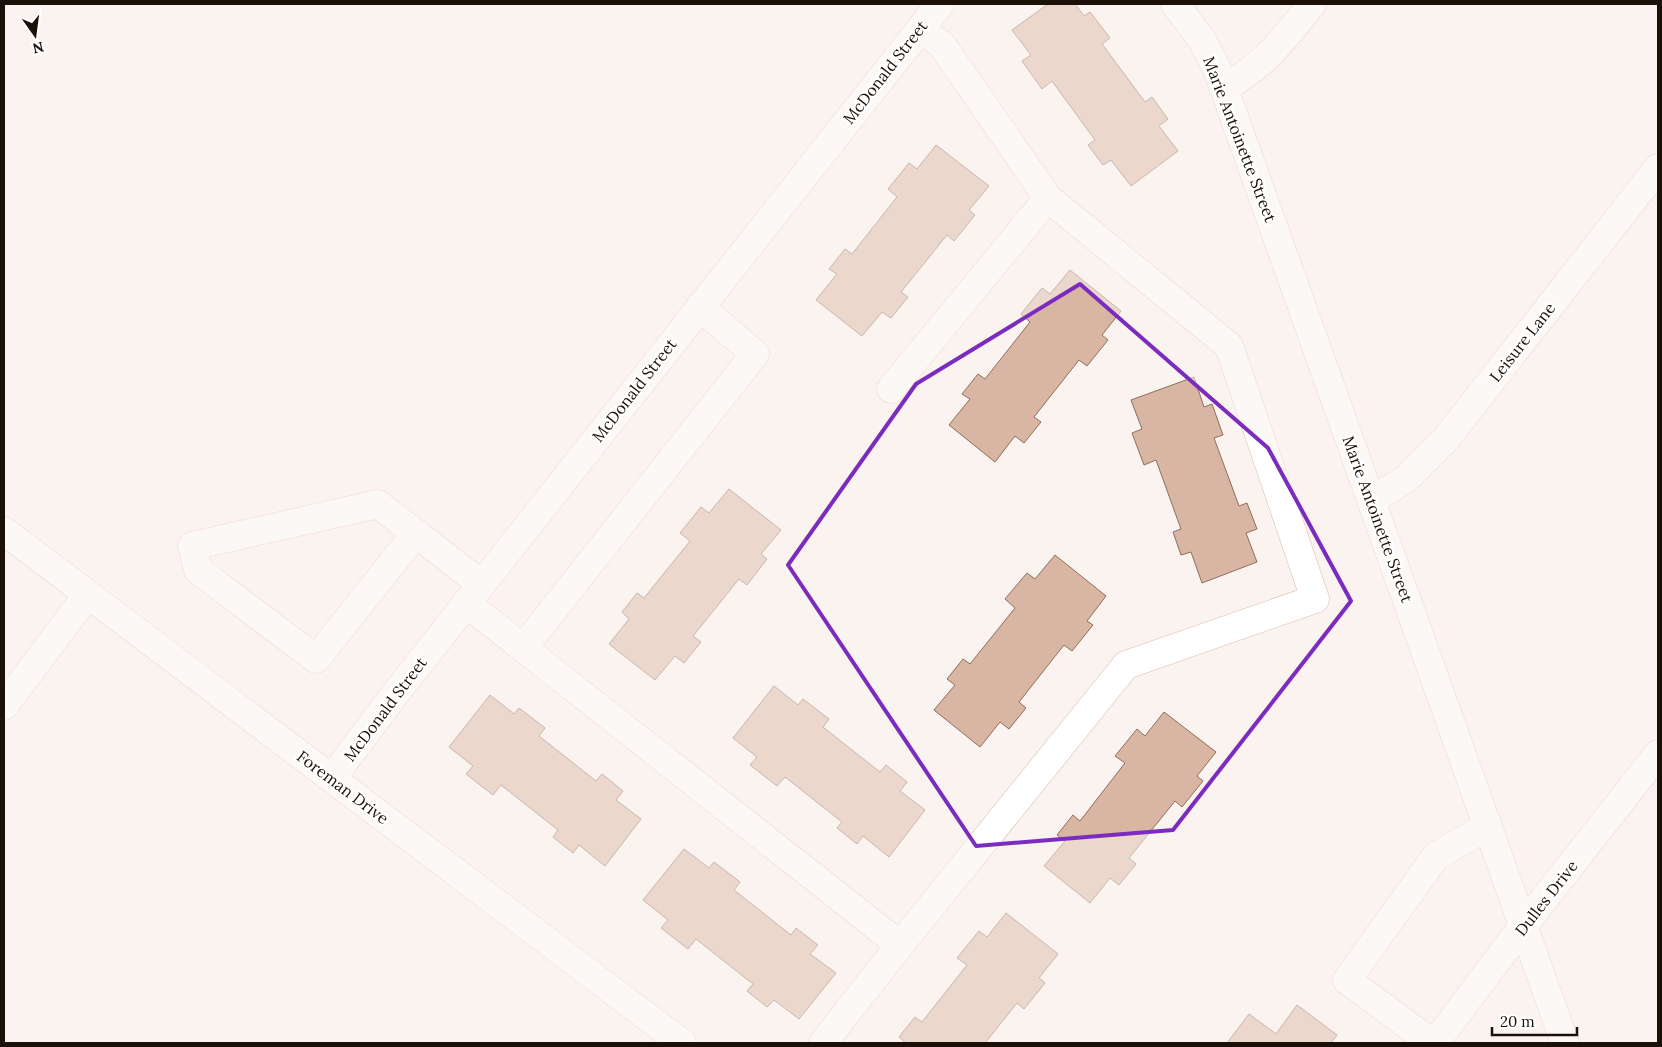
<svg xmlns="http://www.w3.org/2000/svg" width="1662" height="1047" font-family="Lora,serif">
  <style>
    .building { fill: #d9b6a3; stroke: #8e6e5d }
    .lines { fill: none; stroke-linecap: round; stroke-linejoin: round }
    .minor-casing { stroke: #ddbca6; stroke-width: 29 }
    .minor { stroke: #fff; stroke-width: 28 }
    .marked { fill: none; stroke: #7b2cbf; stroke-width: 4; stroke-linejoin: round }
    .labels { text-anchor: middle; stroke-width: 5; stroke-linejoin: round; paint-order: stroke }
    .street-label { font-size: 16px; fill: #1c1109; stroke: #fff }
  </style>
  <rect width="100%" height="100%" fill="#faf3ef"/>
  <g class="building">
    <path d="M1048 4H1075L1084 16 1090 12 1110 38 1102 44 1145 102 1152 97 1168 119 1159 126 1178 151 1131 186 1111 160 1103 165 1088 145 1095 140 1052 81 1042 89 1022 61 1031 55 1012 30Z"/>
    <path d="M936 145 989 186 969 210 975 215 954 241 947 235 901 292 908 297 891 318 882 312 862 336 816 300 837 274 829 269 845 249 852 254 897 197 888 189 909 163 917 169Z"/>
    <path d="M1070 270 1121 311 1102 335 1108 340 1087 366 1079 360 1034 417 1041 422 1024 443 1015 436 995 462 949 425 970 399 962 394 978 374 985 379 1030 322 1021 314 1042 288 1050 294Z"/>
    <path d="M1194 377 1204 407 1212 404 1223 435 1214 438 1239 506 1247 503 1257 529 1246 533 1257 562 1202 583 1191 552 1181 555 1173 532 1181 529 1156 460 1144 465 1132 433 1142 429 1131 400Z"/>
    <path d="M729 489 781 530 761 554 767 559 747 585 739 579 693 636 701 642 684 663 675 656 655 680 609 644 629 619 622 612 637 593 644 598 690 541 680 533 701 507 709 513Z"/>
    <path d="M1055 555 1106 596 1087 621 1093 625 1072 651 1064 645 1019 702 1026 708 1009 729 1000 722 980 747 934 710 955 685 947 679 963 659 970 664 1015 608 1005 599 1027 573 1035 579Z"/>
    <path d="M774 686 798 705 803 699 829 719 823 727 880 772 886 765 907 782 900 791 925 810 889 857 863 836 857 844 837 828 842 822 785 777 777 786 750 765 757 757 733 738Z"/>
    <path d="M490 695 514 714 519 708 545 728 539 736 596 781 602 774 623 791 616 800 641 819 605 866 579 845 573 853 553 837 558 830 501 785 493 795 466 774 473 766 449 747Z"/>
    <path d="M1164 712 1216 752 1197 776 1203 781 1182 807 1175 801 1129 858 1136 864 1119 885 1110 878 1090 903 1044 866 1065 841 1057 835 1073 815 1080 821 1125 763 1115 756 1137 729 1145 736Z"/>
    <path d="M684 849 709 868 714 862 740 882 734 890 791 935 796 928 818 945 810 954 836 973 799 1019 774 1000 767 1007 747 991 753 984 696 939 688 949 661 928 668 920 643 900Z"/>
    <path d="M1006 913 1058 954 1039 978 1045 983 1024 1009 1017 1003 985 1043H906L899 1037 915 1017 922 1022 967 965 957 958 979 931 987 937Z"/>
    <path d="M1297 1005 1337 1035 1331 1043H1227L1249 1014 1276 1034Z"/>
  </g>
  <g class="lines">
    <defs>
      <g id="minor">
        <path d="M1175 4 1202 40 1217 69 1565 1043"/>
        <path d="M1224 88C1267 63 1281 42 1312 4"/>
        <path d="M891 389 1048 198"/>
        <path d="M1372 500 1406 479 1445 440 1658 168"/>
        <path d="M4 531 682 1043"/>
        <path d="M416 533 316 659 198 570 192 546 378 504 481 584"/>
        <path d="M466 603 900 945 1126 665 1315 599 1229 346 1048 198 942 45 920 29"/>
        <path d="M523 648 755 354 700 307"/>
        <path d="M4 706 88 594"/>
        <path d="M332 778 395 694 940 4"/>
        <path d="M823 1043 900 945"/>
        <path d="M1432 1043 1347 980 1436 856 1488 826"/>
        <path d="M1435 1043 1523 926 1658 754"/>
      </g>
    </defs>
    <use href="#minor" class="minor-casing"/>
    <use href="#minor" class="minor"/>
  </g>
  <path d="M0 0H1662V1047H0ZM1080 284 1268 448 1351 601 1173 830 976 846 788 565 916 384Z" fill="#faf3ef" fill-opacity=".55" fill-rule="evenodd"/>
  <path class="marked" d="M1080 284 1268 448 1351 601 1173 830 976 846 788 565 916 384Z"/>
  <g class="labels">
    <g class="street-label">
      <text transform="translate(885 72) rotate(-52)" y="6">McDonald Street</text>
      <text transform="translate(1240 139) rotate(69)" y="6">Marie Antoinette Street</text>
      <text transform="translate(1522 342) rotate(-52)" y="6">Leisure Lane</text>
      <text transform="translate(634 390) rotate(-52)" y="6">McDonald Street</text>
      <text transform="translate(1378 519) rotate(70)" y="6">Marie Antoinette Street</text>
      <text transform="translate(385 709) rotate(-53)" y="6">McDonald Street</text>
      <text transform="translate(343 787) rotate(37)" y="6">Foreman Drive</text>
      <text transform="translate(1546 898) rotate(-52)" y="6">Dulles Drive</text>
    </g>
  </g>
  <rect width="1662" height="1047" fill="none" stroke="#1c1109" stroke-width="10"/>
  <g transform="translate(35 35) rotate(166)" stroke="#ffffff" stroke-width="4" paint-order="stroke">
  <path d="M0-4L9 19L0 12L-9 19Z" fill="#1c1109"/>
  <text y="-8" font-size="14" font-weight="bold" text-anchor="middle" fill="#1c1109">N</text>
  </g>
  <path d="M1492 1027v8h85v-8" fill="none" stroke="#1c1109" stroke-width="2.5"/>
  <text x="1500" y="1027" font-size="15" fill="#1c1109" stroke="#ffffff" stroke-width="4" paint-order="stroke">20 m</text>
</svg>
